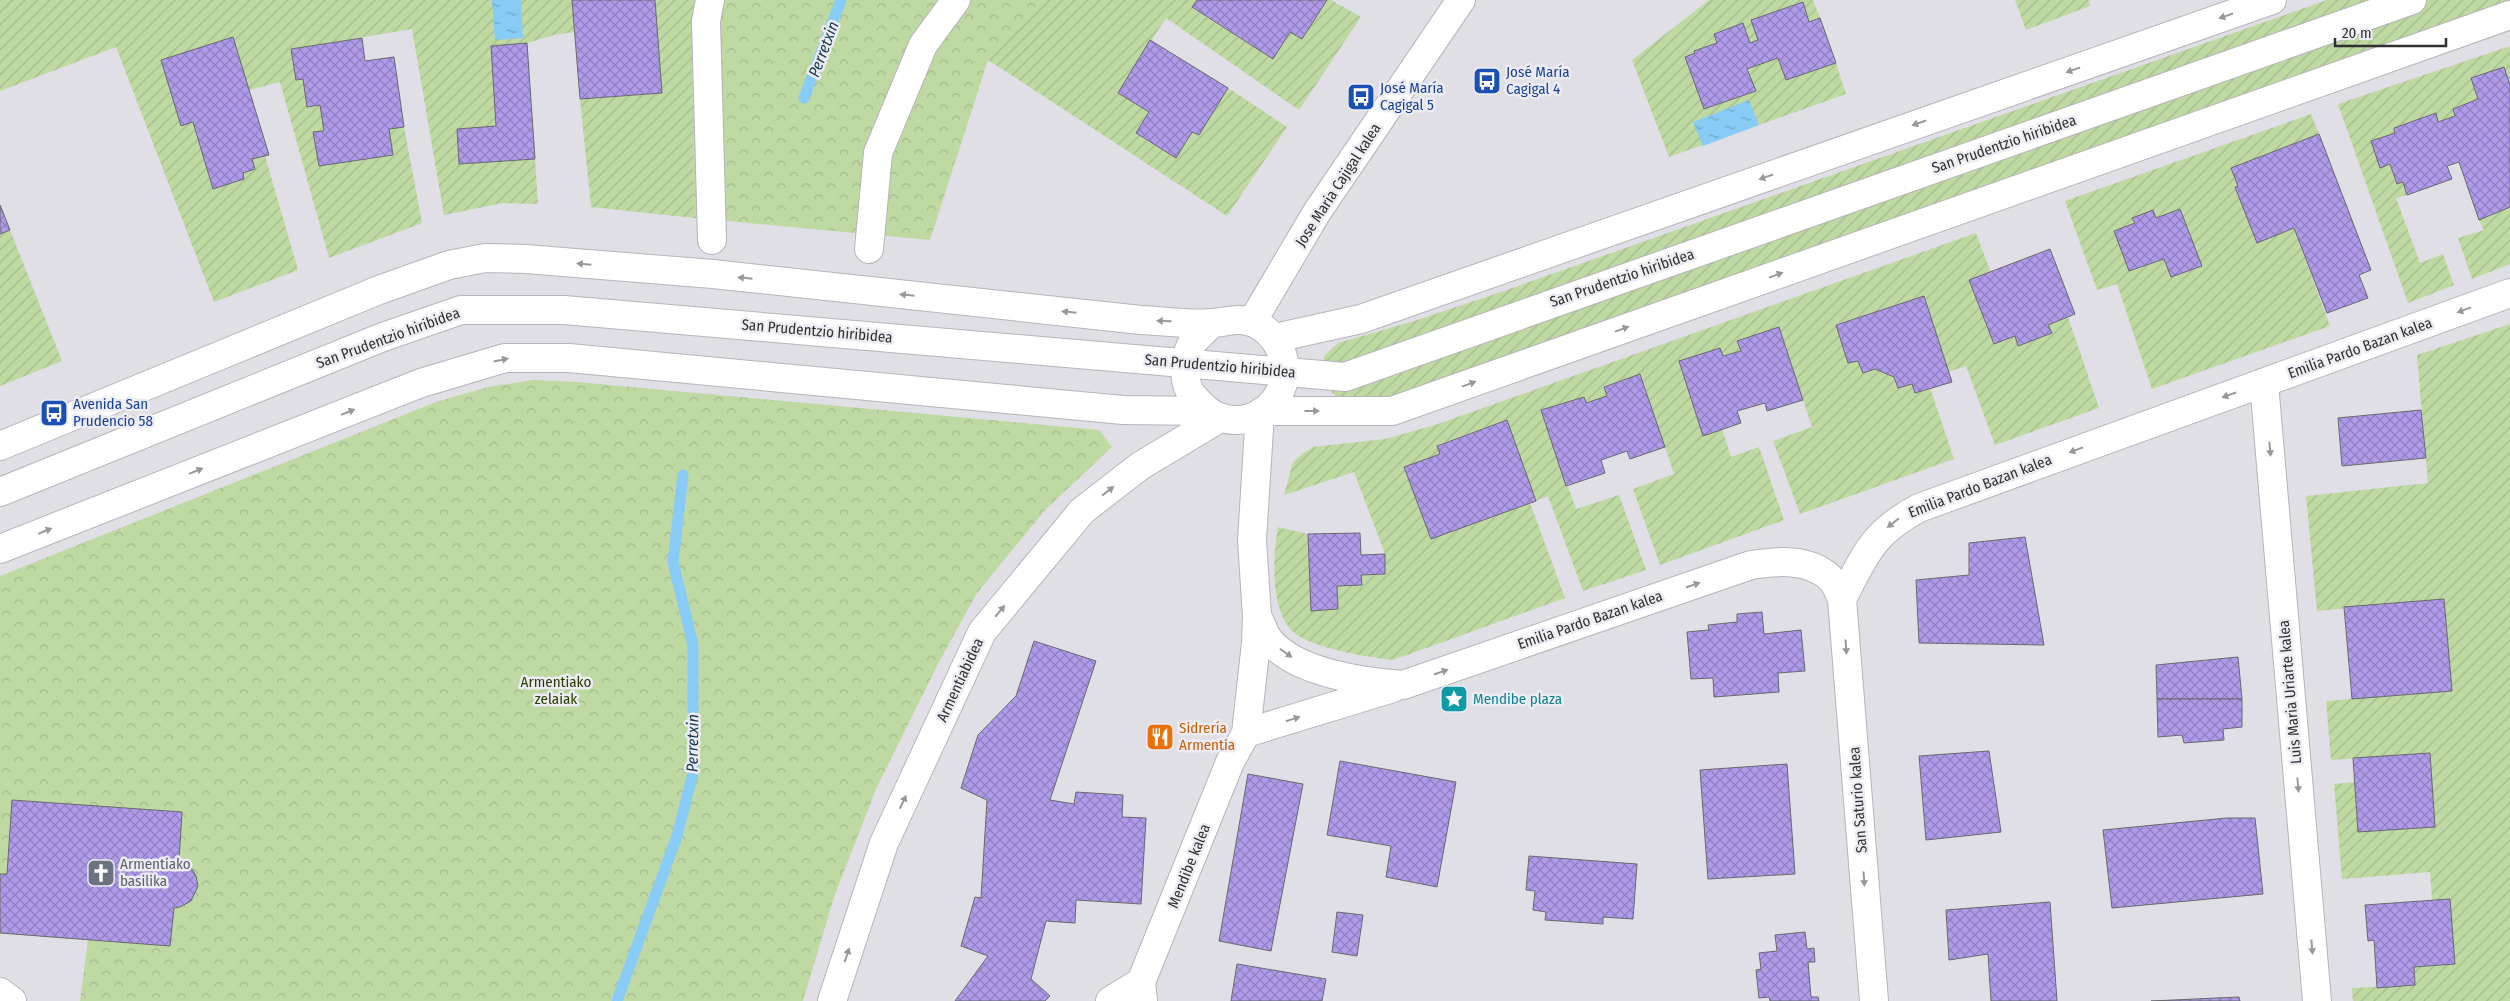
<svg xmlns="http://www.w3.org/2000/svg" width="2510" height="1001" font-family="'Fira Sans Condensed',sans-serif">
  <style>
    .park { fill: url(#park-crowns) }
    .garden { fill: url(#garden-furrows) }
    .water { fill: url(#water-ripples) }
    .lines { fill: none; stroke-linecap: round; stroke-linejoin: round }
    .stream { stroke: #87cbf6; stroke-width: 11 }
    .building { fill: url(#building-cross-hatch); stroke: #69686d }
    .pedestrian-casing { stroke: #b5b4ba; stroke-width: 30 }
    .minor-casing { stroke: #b5b4ba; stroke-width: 30 }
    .pedestrian { stroke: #fff; stroke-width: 28 }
    .minor { stroke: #fff; stroke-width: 28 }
    .oneway { fill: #989899 }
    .labels { text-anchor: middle; stroke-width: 5; stroke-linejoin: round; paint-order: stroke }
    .transit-label { font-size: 15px; fill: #164399; stroke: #edecf3; text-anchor: start }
    .street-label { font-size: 15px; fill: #313033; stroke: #edecf3 }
    .park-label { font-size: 15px; fill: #283f02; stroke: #edecf3 }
    .culture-label { font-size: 15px; fill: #0d838f; stroke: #edecf3; text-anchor: start }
    .food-label { font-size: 15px; fill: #c56008; stroke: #edecf3; text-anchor: start }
    .worship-label { font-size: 15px; fill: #5b616d; stroke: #edecf3; text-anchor: start }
    .water-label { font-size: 16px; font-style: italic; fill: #143b51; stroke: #edecf3 }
  </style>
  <defs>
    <pattern id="park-crowns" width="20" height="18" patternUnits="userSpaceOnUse" patternTransform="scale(1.25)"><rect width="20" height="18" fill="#bed9a2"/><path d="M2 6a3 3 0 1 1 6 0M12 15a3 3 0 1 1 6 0" fill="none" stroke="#a4bb8c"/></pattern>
    <pattern id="garden-furrows" width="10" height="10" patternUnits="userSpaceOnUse" patternTransform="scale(1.25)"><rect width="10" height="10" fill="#bed9a2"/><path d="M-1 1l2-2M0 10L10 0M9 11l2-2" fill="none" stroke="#a4bb8c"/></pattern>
    <pattern id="water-ripples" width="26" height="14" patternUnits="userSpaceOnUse" patternTransform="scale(1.25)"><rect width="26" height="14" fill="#87cbf6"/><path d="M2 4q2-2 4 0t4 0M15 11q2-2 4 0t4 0" fill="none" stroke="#6fa5c8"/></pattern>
    <pattern id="building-cross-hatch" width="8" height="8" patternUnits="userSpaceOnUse" patternTransform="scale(1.25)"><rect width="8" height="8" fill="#b09beb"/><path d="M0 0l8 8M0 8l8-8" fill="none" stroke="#907fbf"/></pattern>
  </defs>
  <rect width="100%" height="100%" fill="#e0dfe5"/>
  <g class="park">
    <path d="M697 0H1042L988 60 930 240 694 218 692 18Z"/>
    <path d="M533 380 577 382 1099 430 1112 447 1046 509 977 593 940 660 877 787 835 894 803 1001H80L88 940 0 933V576L436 402 488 387Z"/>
  </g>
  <g class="garden">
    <path d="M0 0H572L575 32 554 35 527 43 491 46 496 126 457 129 459 164 535 159 538 204 503 203 444 215 412 29 292 49 296 80 303 79 307 107 320 105 324 131 313 132 319 166 393 155 389 129 404 127 422 223 329 258 280 82 249 90 233 37 161 60 181 126 193 122 213 189 244 179 243 173 255 169 252 159 265 156 298 270 214 302 116 47 0 91Z"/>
    <path d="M655 0H697L692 18 694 218 591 207 580 99 662 93Z"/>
    <path d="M1042 0H1197L1192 8 1273 59 1290 32 1302 39 1327 0H1331L1361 17 1299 110 1166 18 1118 93 1149 112 1136 134 1176 158 1192 132 1199 135 1228 88 1287 127 1227 216 988 60Z"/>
    <path d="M1709 0H1813L1820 18 1809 22 1802 2 1752 20 1758 40 1750 43 1743 23 1714 33 1717 43 1694 51 1695 53 1685 57 1704 109 1755 91 1747 69 1778 58 1786 80 1836 63 1846 94 1669 157 1632 60Z"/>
    <path d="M2015 0H2089L2090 6 2026 30Z"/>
    <path d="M2327 0H2510V2L1385 400 1340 401C1324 385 1322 378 1324 356L1338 343 1411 322 1501 292Z"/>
    <path d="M2510 46V85L2503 67 2471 78 2478 99 2453 109 2455 116 2438 122 2435 113 2394 128 2395 133 2371 142 2380 167 2390 164 2397 184 2403 182 2407 195 2396 198 2420 263 2443 254 2454 285 2408 303 2338 104Z"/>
    <path d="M2311 114 2319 134 2232 168 2238 186 2235 187 2257 242 2294 228 2330 326 2152 389 2117 284 2097 290 2065 201Z"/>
    <path d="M2510 207V264L2472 279 2458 238 2484 230 2479 220Z"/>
    <path d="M10 230 62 361 0 386V234Z"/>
    <path d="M1976 233 2018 345 2051 332 2048 325 2068 317 2099 408 1995 445 1966 366 1948 372 1924 296 1836 324 1848 363 1858 361 1863 373 1875 369 1894 377 1898 388 1912 384 1915 393 1930 388 1954 459 1800 514 1773 441 1812 427 1779 327 1737 341 1741 351 1723 356 1679 362 1703 435 1722 429 1731 457 1759 447 1784 520 1660 565 1633 489 1674 474 1641 374 1604 386 1607 396 1586 403 1584 397 1541 410 1576 509 1619 495 1646 570 1583 591 1548 496 1536 501 1506 420 1437 445 1440 454 1405 468 1431 539 1530 503 1565 598 1393 660C1368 657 1316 649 1296 634 1269 613 1273 557 1278 527L1308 534 1311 610 1337 609V586L1362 585 1361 575 1385 574V554L1354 472 1284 495 1293 462 1302 454 1313 447 1385 439 1435 425Z"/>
    <path d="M2510 324V1001H2353L2352 988 2415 985 2414 967 2455 964 2450 900H2432L2430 872 2342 879 2334 784 2355 782 2358 832 2434 827 2430 754 2331 760 2326 701 2452 691 2444 599 2317 611 2306 496 2428 483 2417 355Z"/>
  </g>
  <g class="water">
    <path d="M492 0H521L523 38 495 40Z"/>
    <path d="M1749 100 1759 125 1703 146 1693 122Z"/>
  </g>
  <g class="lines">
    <g class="stream">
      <path d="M804 98 841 0"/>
      <path d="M617 1001 677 836 693 773V645L673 562 683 475"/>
    </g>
  </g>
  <g class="building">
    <path d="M572 0H655L662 93 580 99Z"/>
    <path d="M1197 0H1327L1302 39 1290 32 1273 59 1192 7Z"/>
    <path d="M1803 2 1809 22 1820 18 1836 63 1786 80 1778 58 1747 69 1756 91 1704 109 1685 57 1695 53 1694 51 1717 43 1714 34 1743 23 1750 43 1758 40 1751 20Z"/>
    <path d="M233 37 269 155 252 159 255 169 243 173 244 179 213 189 193 122 181 126 161 60Z"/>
    <path d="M362 38 365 61 394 57 404 127 389 129 393 155 319 166 313 132 324 131 320 105 307 107 303 79 296 80 291 49Z"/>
    <path d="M1150 40 1228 88 1199 135 1192 132 1176 158 1136 133 1149 112 1118 93Z"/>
    <path d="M527 43 535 159 459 164 457 129 496 126 491 46Z"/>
    <path d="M2504 67 2510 85V207L2479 220 2459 162 2447 166 2452 179 2407 195 2403 182 2397 184 2390 164 2380 168 2371 141 2395 133 2394 128 2436 113 2438 122 2455 116 2453 109 2478 99 2471 78Z"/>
    <path d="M2319 134 2371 270 2359 275 2368 298 2327 313 2294 228 2257 243 2235 187 2238 186 2231 168Z"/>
    <path d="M0 205 10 230 0 234Z"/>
    <path d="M2180 209 2202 266 2171 277 2164 259 2129 271 2114 231 2135 223 2132 218 2153 210 2156 218Z"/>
    <path d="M2050 249 2075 314 2048 325 2052 333 2018 346 2015 336 1994 344 1969 280Z"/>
    <path d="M1924 296 1952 382 1915 393 1912 384 1898 388 1894 377 1875 369 1863 373 1858 361 1848 363 1836 325Z"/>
    <path d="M1779 327 1803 400 1767 411 1765 403 1737 411 1741 423 1703 436 1679 361 1720 348 1723 356 1741 351 1737 341Z"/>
    <path d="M1640 374 1665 447 1630 459 1627 451 1601 460 1605 473 1566 486 1541 410 1584 397 1586 403 1607 396 1604 387Z"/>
    <path d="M2421 410 2426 458 2342 466 2338 418Z"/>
    <path d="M1507 420 1536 501 1431 539 1404 467 1440 454 1437 446Z"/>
    <path d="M1360 533 1361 555 1385 554V574L1361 575 1362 585 1337 586 1338 609 1311 611 1308 534Z"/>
    <path d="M2025 537 2044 645 1919 643 1916 580 1969 575V543Z"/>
    <path d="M2444 599 2452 691 2352 699 2344 607Z"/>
    <path d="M1762 612 1764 634 1801 630 1805 671 1778 673 1779 692 1714 697 1713 678 1691 679 1687 632 1709 630 1708 625 1737 622V614Z"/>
    <path d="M1034 641 1096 661 1050 800 1074 804 1076 792 1123 795 1122 817 1146 818 1141 904 1076 900 1075 923 1046 921 1031 979 1050 996 1045 1001H955L988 956 961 946 975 897 981 898 987 800 961 788 978 735 1016 696Z"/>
    <path d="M2238 657 2242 699H2157L2156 665Z"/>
    <path d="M2157 699H2242V727L2223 729 2224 740 2184 743 2182 735 2158 737Z"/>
    <path d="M1989 751 2001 832 1926 840 1919 756Z"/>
    <path d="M2430 753 2435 827 2358 832 2353 758Z"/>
    <path d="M1340 761 1456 782 1437 887 1386 877 1391 846 1327 835Z"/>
    <path d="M1787 764 1795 874 1708 879 1700 770Z"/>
    <path d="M1248 774 1303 784 1271 951 1219 941Z"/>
    <path d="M12 800 182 812 179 861 192 869 196 876 198 886 191 901 180 907 174 908 170 946 0 933V874H7Z"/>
    <path d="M2227 818H2255L2263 894 2112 908 2103 830Z"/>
    <path d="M1529 856 1637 864 1633 919 1603 917V924L1545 920 1546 912 1533 910 1535 891 1526 890Z"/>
    <path d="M2450 899 2455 964 2414 967 2415 985 2377 988 2374 940 2368 941 2365 905Z"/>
    <path d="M2050 902 2057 1001H1991L1988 954 1949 960 1946 910Z"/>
    <path d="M1337 912 1363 915 1357 956 1332 952Z"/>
    <path d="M1805 932 1807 949 1814 948 1815 962H1808L1811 997H1818L1819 1001H1770L1769 997 1759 998 1756 970 1761 969 1759 953 1777 951 1775 935Z"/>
    <path d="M1237 964 1326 979 1322 1001H1231Z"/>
    <path d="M2239 997 2240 1001H2151Z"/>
  </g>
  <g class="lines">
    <defs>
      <g id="pedestrian">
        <path d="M710 0 706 21 712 240"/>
        <path d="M869 249 878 153 923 45 956 0"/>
        <path d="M0 492 383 337 461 310H564L1345 377 2412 0"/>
      </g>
      <g id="minor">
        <path d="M1252 322 1317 212 1461 0"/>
        <path d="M1275 338 1361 319 2272 0"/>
        <path d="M2264 383 2317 1001"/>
        <path d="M1263 411H1392L2510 15"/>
        <path d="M0 446 379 290 449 265 485 258 526 259 713 274 1141 320C1164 321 1190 325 1213 323 1227 322 1239 317 1254 323 1266 328 1274 337 1280 349 1298 388 1262 432 1219 417 1209 414 1200 404 1193 396 1182 383 1184 359 1191 345 1196 337 1206 330 1212 323"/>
        <path d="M0 549 421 383 505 358H569L1123 410 1208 411"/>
        <path d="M1842 599C1865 555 1873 532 1919 508L2510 293"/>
        <path d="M1257 616C1261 623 1264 633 1269 640 1296 673 1363 682 1403 685L1751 565C1777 561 1809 558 1830 578 1836 583 1839 593 1842 599L1874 1001"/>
        <path d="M1246 733 1393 688"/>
        <path d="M0 992 12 1001"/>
        <path d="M832 1001 884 843 982 632 1082 511 1140 466 1220 418"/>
        <path d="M1110 1001 1141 982"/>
        <path d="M1143 1001 1141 982 1230 762 1246 733 1256 643 1257 616 1252 540 1260 413"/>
      </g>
    </defs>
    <use href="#pedestrian" class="pedestrian-casing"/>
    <use href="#minor" class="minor-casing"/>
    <use href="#pedestrian" class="pedestrian"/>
    <use href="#minor" class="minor"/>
  </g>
  <defs><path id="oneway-solid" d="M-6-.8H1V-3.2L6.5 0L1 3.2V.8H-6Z" transform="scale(1.25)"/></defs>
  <g class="oneway">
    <use href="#oneway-solid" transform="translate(2226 16) rotate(161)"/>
    <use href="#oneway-solid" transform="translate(2073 70) rotate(161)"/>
    <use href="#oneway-solid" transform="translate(1919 123) rotate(161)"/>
    <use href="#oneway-solid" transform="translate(1766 177) rotate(161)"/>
    <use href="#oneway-solid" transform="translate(584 264) rotate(-175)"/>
    <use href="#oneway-solid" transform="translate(1776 275) rotate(-20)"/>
    <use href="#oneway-solid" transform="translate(745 278) rotate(-174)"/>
    <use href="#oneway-solid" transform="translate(907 295) rotate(-174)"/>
    <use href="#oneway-solid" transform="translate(2464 310) rotate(160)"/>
    <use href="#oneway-solid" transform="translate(1069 312) rotate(-174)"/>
    <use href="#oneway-solid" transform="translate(1164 321) rotate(-178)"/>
    <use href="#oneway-solid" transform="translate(1622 329) rotate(-20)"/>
    <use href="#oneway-solid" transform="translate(501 360) rotate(-12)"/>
    <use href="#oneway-solid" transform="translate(1469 384) rotate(-20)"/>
    <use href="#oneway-solid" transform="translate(2229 395) rotate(161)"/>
    <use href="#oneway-solid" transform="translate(1312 411)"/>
    <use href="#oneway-solid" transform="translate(348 412) rotate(-22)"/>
    <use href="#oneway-solid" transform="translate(2270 449) rotate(85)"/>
    <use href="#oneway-solid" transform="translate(2076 450) rotate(160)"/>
    <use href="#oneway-solid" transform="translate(196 471) rotate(-22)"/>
    <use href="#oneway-solid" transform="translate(1108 491) rotate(-38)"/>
    <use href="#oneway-solid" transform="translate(1893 523) rotate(142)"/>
    <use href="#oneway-solid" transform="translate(45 531) rotate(-22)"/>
    <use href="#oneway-solid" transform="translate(1693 585) rotate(-19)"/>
    <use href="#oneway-solid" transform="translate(1000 611) rotate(-50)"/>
    <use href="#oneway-solid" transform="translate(1846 647) rotate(86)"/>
    <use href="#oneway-solid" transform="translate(1286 653) rotate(35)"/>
    <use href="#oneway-solid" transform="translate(1441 672) rotate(-19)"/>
    <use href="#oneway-solid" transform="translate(1293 719) rotate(-17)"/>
    <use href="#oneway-solid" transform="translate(2298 785) rotate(85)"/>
    <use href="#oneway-solid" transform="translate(903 802) rotate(-65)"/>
    <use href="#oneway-solid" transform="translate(1864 879) rotate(86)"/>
    <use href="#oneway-solid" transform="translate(2312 947) rotate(85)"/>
    <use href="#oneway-solid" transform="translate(847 955) rotate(-72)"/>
  </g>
  <defs>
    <symbol id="bus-square" viewBox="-11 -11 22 22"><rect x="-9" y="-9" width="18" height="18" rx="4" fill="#1a4fb4" stroke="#edecf3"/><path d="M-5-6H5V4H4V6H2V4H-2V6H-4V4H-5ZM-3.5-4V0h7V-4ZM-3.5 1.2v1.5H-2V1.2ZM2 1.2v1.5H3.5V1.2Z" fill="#fff"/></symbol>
    <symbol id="sight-square" viewBox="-11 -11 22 22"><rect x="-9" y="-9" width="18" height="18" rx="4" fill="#0f9aa8" stroke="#edecf3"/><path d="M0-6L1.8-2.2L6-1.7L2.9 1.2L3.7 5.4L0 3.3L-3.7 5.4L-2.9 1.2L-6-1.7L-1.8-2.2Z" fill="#fff"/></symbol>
    <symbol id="restaurant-square" viewBox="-11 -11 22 22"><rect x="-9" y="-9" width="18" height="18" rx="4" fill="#e8710a" stroke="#edecf3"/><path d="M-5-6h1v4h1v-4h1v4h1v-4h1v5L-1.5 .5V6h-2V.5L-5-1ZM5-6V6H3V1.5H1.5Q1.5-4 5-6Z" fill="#fff"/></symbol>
    <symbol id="church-square" viewBox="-11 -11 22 22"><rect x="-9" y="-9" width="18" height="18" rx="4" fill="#6b7280" stroke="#edecf3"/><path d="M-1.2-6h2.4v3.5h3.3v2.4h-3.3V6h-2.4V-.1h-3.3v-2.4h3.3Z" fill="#fff"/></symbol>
  </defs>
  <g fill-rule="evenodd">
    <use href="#bus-square" x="1471" y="65" width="32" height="32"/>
    <use href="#bus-square" x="1345" y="81" width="32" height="32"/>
    <use href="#bus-square" x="38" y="397" width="32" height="32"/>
    <use href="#sight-square" x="1438" y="683" width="32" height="32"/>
    <use href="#restaurant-square" x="1144" y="721" width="32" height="32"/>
    <use href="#church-square" x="85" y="857" width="32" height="32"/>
  </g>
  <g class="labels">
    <g class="transit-label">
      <text x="1506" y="77">José María<tspan x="1506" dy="17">Cagigal 4</tspan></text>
      <text x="1380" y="93">José María<tspan x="1380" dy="17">Cagigal 5</tspan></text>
      <text x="73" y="409">Avenida San<tspan x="73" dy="17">Prudencio 58</tspan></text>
    </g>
    <g class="street-label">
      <text transform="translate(2004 144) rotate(-19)" y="5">San Prudentzio hiribidea</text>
      <text transform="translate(1338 185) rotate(-57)" y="5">Jose Maria Cajigal kalea</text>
      <text transform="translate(1622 278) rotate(-19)" y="5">San Prudentzio hiribidea</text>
      <text transform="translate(817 331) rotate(5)" y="5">San Prudentzio hiribidea</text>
      <text transform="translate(388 338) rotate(-20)" y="5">San Prudentzio hiribidea</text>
      <text transform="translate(2360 348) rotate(-20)" y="5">Emilia Pardo Bazan kalea</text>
      <text transform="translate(1220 366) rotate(5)" y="5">San Prudentzio hiribidea</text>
      <text transform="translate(1980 486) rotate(-21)" y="5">Emilia Pardo Bazan kalea</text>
      <text transform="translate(1590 620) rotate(-19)" y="5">Emilia Pardo Bazan kalea</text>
      <text transform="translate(960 680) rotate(-65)" y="5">Armentiabidea</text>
      <text transform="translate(2290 692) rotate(-95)" y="5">Luis Maria Uriarte kalea</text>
      <text transform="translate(1858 800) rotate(-94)" y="5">San Saturio kalea</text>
      <text transform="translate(1189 866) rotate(-68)" y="5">Mendibe kalea</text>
    </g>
    <g class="park-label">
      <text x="556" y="687">Armentiako<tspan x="556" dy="17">zelaiak</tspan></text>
    </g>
    <g class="culture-label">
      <text x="1473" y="704">Mendibe plaza</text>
    </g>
    <g class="food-label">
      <text x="1179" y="733">Sidrería<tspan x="1179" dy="17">Armentia</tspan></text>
    </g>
    <g class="worship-label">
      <text x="120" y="869">Armentiako<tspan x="120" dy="17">basilika</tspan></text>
    </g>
    <g class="water-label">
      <text transform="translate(823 49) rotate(-69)" y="6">Perretxin</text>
      <text transform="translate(692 743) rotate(-89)" y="6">Perretxin</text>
    </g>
  </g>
  <path d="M2335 38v8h111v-8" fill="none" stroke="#313033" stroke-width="2.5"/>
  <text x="2342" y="38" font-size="15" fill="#313033" stroke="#edecf3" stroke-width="4" paint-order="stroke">20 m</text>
</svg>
